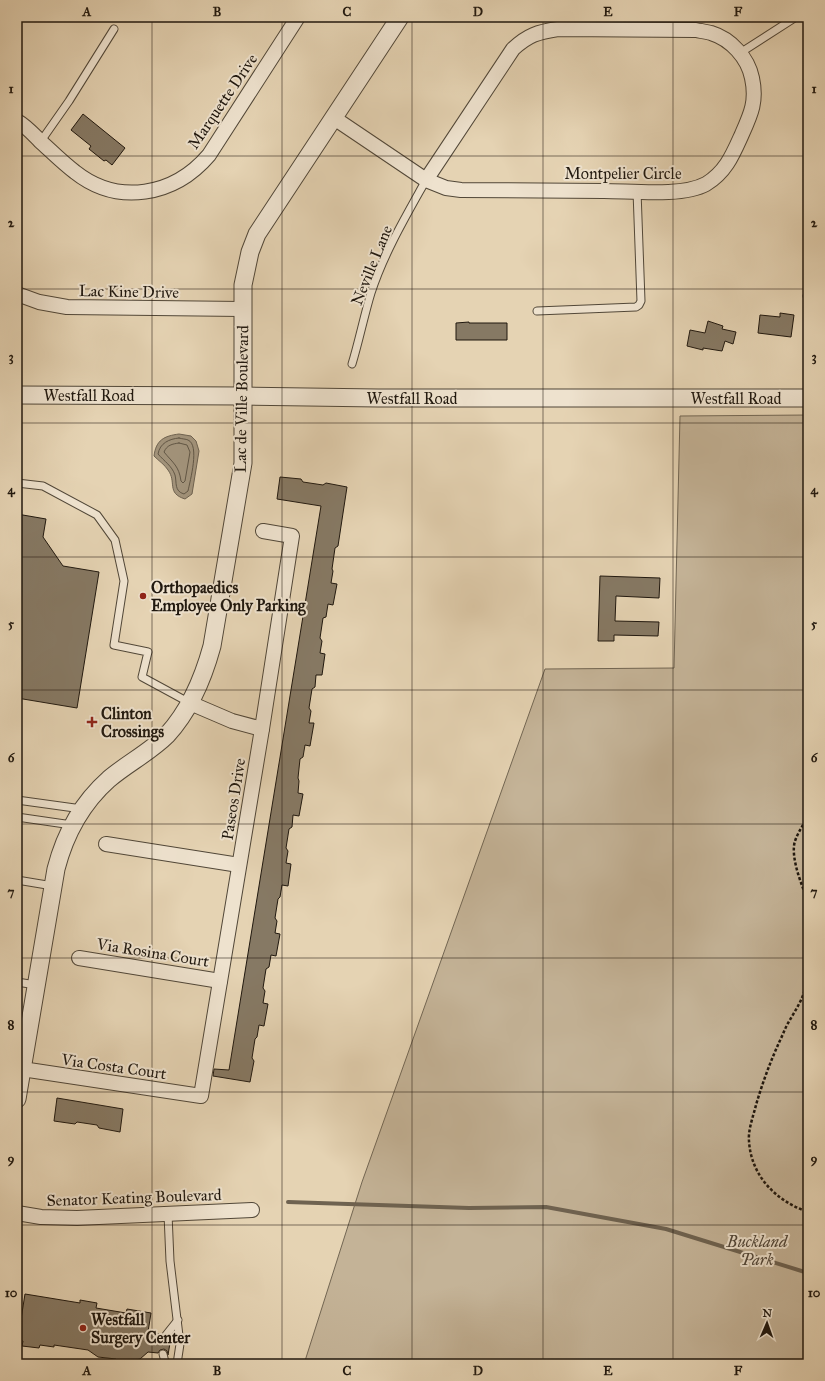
<svg xmlns="http://www.w3.org/2000/svg" width="825" height="1381" font-family="'IM FELL Great Primer',serif">
  <style>
    .green { fill: #c4b397; stroke: #726653 }
    .water { fill: #a2937b; stroke: #6e6250 }
    .lines { fill: none; stroke-linecap: round; stroke-linejoin: round }
    .shore { stroke: #615645; stroke-width: 1 }
    .stream { stroke: #6e6250; stroke-width: 4 }
    .building { fill: #867964; stroke: #20180f }
    .service-casing { stroke: #514738; stroke-width: 9 }
    .minor-casing { stroke: #514738; stroke-width: 16 }
    .tertiary-casing { stroke: #514738; stroke-width: 19 }
    .path { stroke: #20180f; stroke-width: 2.5; stroke-dasharray: 3 2; stroke-linecap: butt }
    .service { stroke: #eee2ce; stroke-width: 7 }
    .minor { stroke: #eee2ce; stroke-width: 14 }
    .tertiary { stroke: #eee2ce; stroke-width: 17 }
    .grid { fill: none; stroke: #20180f; stroke-width: 1; stroke-opacity: 0.55 }
    .poi-dot { fill: #8f2418; stroke: #eee2ce; stroke-width: 1.5 }
    .labels { text-anchor: middle; stroke-width: 4; stroke-linejoin: round; paint-order: stroke }
    .street-label { font-size: 16px; fill: #20180f; stroke: #eee2ce }
    .poi-label { font-size: 16px; font-weight: bold; fill: #20180f; stroke: #eee2ce; text-anchor: start }
    .park-label { font-size: 16px; font-style: italic; fill: #514638; stroke: #eee2ce }
    .neatline { fill: none; stroke: #20180f; stroke-width: 1.5 }
    .grid-label { font-size: 13px; text-anchor: middle; font-weight: bold; fill: #20180f }
  </style>
  <rect width="100%" height="100%" fill="#e5d3b3"/>
  <filter id="stains"><feTurbulence type="fractalNoise" baseFrequency=".005" numOctaves="4"/><feColorMatrix values="0 0 0 0 .2 0 0 0 0 .09 0 0 0 0 .02 0 0 0 .5 -.17"/></filter>
  <radialGradient id="worn" r=".72"><stop offset=".6" stop-color="#630" stop-opacity="0"/><stop offset="1" stop-color="#630" stop-opacity=".3"/></radialGradient>
  <path class="green" d="M808 415V1364H304L362 1182 545 669 674 668 680 416Z"/>
  <path class="water" d="M179 434 191 436 196 441 199 451 192 494 185 499C166 493 177 482 168 470 165 465 159 461 154 456 156 440 164 436 179 434Z"/>
  <g class="lines">
    <g class="shore">
      <path d="M179 438C182 439 186 439 188 440 200 445 190 481 188 491L184 494C174 491 177 483 175 475 172 466 164 461 158 454 160 443 169 439 179 438Z"/>
      <path d="M179 443 187 445 190 452 185 481 183 483 181 481C179 466 173 463 164 452 167 445 172 444 179 443Z"/>
    </g>
    <path class="stream" d="M288 1202 469 1208 546 1207 666 1229 808 1273"/>
  </g>
  <g class="building">
    <path d="M83 114 125 148 112 165 106 160 104 161 89 149 91 146 71 130Z"/>
    <path d="M780 313 794 315 791 337 758 333 760 315 780 317Z"/>
    <path d="M708 321 723 326 722 329 736 332 733 344 725 341 722 351 703 348V350L687 346 690 330 705 333Z"/>
    <path d="M469 322V323H507V340H456V323Z"/>
    <path d="M280 477 301 479 303 482 323 485 326 483 347 487 338 546 335 548 332 569 333 571 331 583 337 584 333 605 328 604 326 617 323 618 320 638 322 641 320 653 325 654 322 675H316L315 687 312 689 309 708 311 711 309 723H314L310 746 305 745 303 757 300 759 298 778 299 781 298 793 303 794 299 816 293 815 292 827 289 829 286 848 288 851 286 863 291 864 288 886 282 885 280 897 278 899 275 918 277 921 275 933 280 934 276 956 271 955 269 967 266 969 263 988 265 991 263 1003 268 1004 264 1026 259 1025 257 1037 255 1039 252 1058 254 1061 250 1082 213 1076 214 1069 229 1070 321 506 277 499Z"/>
    <path d="M17 514 46 519 43 537 63 566 99 572 77 708 17 698Z"/>
    <path d="M600 576 660 578 659 598 616 596 615 621 659 622 658 636 614 635V641H598Z"/>
    <path d="M57 1098 123 1109 120 1132 99 1128 97 1125 77 1122 75 1124 54 1121Z"/>
    <path d="M25 1294 80 1303V1300L97 1303 96 1308 126 1313 127 1309 151 1313 148 1332 161 1334 162 1337 165 1340 168 1339 171 1337 168 1355 167 1351 164 1349 160 1350 158 1353 148 1352 140 1359 128 1362 127 1364H115L116 1359 98 1357 88 1350 54 1345V1347L40 1345 39 1348 22 1346 23 1341 17 1340V1318L21 1319Z"/>
  </g>
  <g class="lines">
    <defs>
      <g id="service">
        <path d="M740 53 796 17"/>
        <path d="M41 141 69 101 114 29"/>
        <path d="M807 296 808 297"/>
        <path d="M537 311 636 307 639 305 641 301 637 191"/>
        <path d="M352 364C359 341 364 316 371 293 384 253 406 216 426 180"/>
        <path d="M17 483 43 486 97 515 115 540 124 581 114 645 148 652 142 677 190 703"/>
        <path d="M17 800 82 809"/>
        <path d="M17 817 72 825"/>
        <path d="M17 880 53 886"/>
        <path d="M17 982 36 985"/>
        <path d="M168 1214 170 1261 180 1344 177 1364"/>
        <path d="M166 1335 178 1320"/>
        <path d="M163 1354 165 1362 168 1364"/>
      </g>
      <g id="minor">
        <path d="M334 118 426 180 446 188 461 190C508 190 556 191 604 191 631 191 682 197 706 184 726 172 733 154 742 134 751 114 757 101 752 78 748 58 731 39 711 33 707 32 701 31 696 30L558 29C538 32 528 35 513 49L426 180"/>
        <path d="M17 121C26 126 33 134 40 141 51 151 63 163 75 172 118 206 174 196 209 155L298 17"/>
        <path d="M17 294 39 302 67 307 242 309"/>
        <path d="M190 703 232 721 262 729"/>
        <path d="M106 844 239 865"/>
        <path d="M79 958 220 981"/>
        <path d="M22 1069 201 1096 262 729 292 536 263 531"/>
        <path d="M17 1213 41 1217 77 1218 252 1210"/>
      </g>
      <g id="tertiary">
        <path d="M17 395 243 396 378 398H808"/>
        <path d="M17 1099 56 869C65 834 82 803 109 779 128 763 150 752 167 735 190 710 203 679 212 646L243 463V285L250 252 257 234 400 17"/>
      </g>
    </defs>
    <use href="#service" class="service-casing"/>
    <use href="#minor" class="minor-casing"/>
    <use href="#tertiary" class="tertiary-casing"/>
    <g class="path">
      <path d="M808 816C804 824 798 832 795 841 790 857 802 886 808 901"/>
      <path d="M808 981C805 989 803 997 799 1004 794 1014 787 1023 783 1034 772 1057 763 1081 756 1105 753 1117 748 1130 749 1141 751 1176 776 1201 808 1212"/>
    </g>
    <use href="#service" class="service"/>
    <use href="#minor" class="minor"/>
    <use href="#tertiary" class="tertiary"/>
  </g>
  <path class="grid" d="M152 17V1364M282 17V1364M412 17V1364M543 17V1364M673 17V1364M17 156H808M17 289H808M17 423H808M17 557H808M17 690H808M17 824H808M17 958H808M17 1092H808M17 1225H808"/>
  <g class="poi-dot">
    <circle cx="143" cy="596" r="4"/>
    <path d="M90 716h4v4h4v4h-4v4h-4v-4h-4v-4h4z"/>
    <circle cx="83" cy="1328" r="4"/>
  </g>
  <g class="labels">
    <g class="street-label">
      <text transform="translate(222 101) rotate(-56)" y="6">Marquette Drive</text>
      <text x="623" y="179">Montpelier Circle</text>
      <text transform="translate(371 265) rotate(-68)" y="6">Neville Lane</text>
      <text transform="translate(129 291) rotate(1)" y="6">Lac Kine Drive</text>
      <text x="89" y="401">Westfall Road</text>
      <text x="412" y="404">Westfall Road</text>
      <text x="736" y="404">Westfall Road</text>
      <text transform="translate(241 399) rotate(-89)" y="6">Lac de Ville Boulevard</text>
      <text transform="translate(233 799) rotate(-81)" y="6">Paseos Drive</text>
      <text transform="translate(153 952) rotate(9)" y="6">Via Rosina Court</text>
      <text transform="translate(114 1066) rotate(8)" y="6">Via Costa Court</text>
      <text transform="translate(134 1197) rotate(-2)" y="6">Senator Keating Boulevard</text>
    </g>
    <g class="poi-label">
      <text x="151" y="593">Orthopaedics<tspan x="151" dy="18">Employee Only Parking</tspan></text>
      <text x="101" y="719">Clinton<tspan x="101" dy="18">Crossings</tspan></text>
      <text x="91" y="1325">Westfall<tspan x="91" dy="18">Surgery Center</tspan></text>
    </g>
    <g class="park-label">
      <text x="757" y="1247">Buckland<tspan x="757" dy="18">Park</tspan></text>
    </g>
  </g>
  <rect width="825" height="1381" fill="none" stroke="#e5d3b3" stroke-width="44"/>
  <g transform="translate(767 1323) rotate(2)" stroke="#eee2ce" stroke-width="3" paint-order="stroke">
  <path d="M0-3L7 15L0 10L-7 15Z" fill="#20180f"/>
  <text y="-6" font-size="11" font-weight="bold" text-anchor="middle" fill="#20180f">N</text>
  </g>
  <rect x="22" y="22" width="781" height="1337" class="neatline"/>
  <g class="grid-label">
    <text x="87" y="16">A</text>
    <text x="217" y="16">B</text>
    <text x="347" y="16">C</text>
    <text x="478" y="16">D</text>
    <text x="608" y="16">E</text>
    <text x="738" y="16">F</text>
    <text x="11" y="93">1</text>
    <text x="814" y="93">1</text>
    <text x="11" y="227">2</text>
    <text x="814" y="227">2</text>
    <text x="11" y="361">3</text>
    <text x="814" y="361">3</text>
    <text x="11" y="494">4</text>
    <text x="814" y="494">4</text>
    <text x="11" y="628">5</text>
    <text x="814" y="628">5</text>
    <text x="11" y="762">6</text>
    <text x="814" y="762">6</text>
    <text x="11" y="896">7</text>
    <text x="814" y="896">7</text>
    <text x="11" y="1029">8</text>
    <text x="814" y="1029">8</text>
    <text x="11" y="1163">9</text>
    <text x="814" y="1163">9</text>
    <text x="11" y="1297">10</text>
    <text x="814" y="1297">10</text>
    <text x="87" y="1375">A</text>
    <text x="217" y="1375">B</text>
    <text x="347" y="1375">C</text>
    <text x="478" y="1375">D</text>
    <text x="608" y="1375">E</text>
    <text x="738" y="1375">F</text>
  </g>
  <rect width="100%" height="100%" filter="url(#stains)"/>
  <rect width="100%" height="100%" fill="url(#worn)"/>
</svg>
